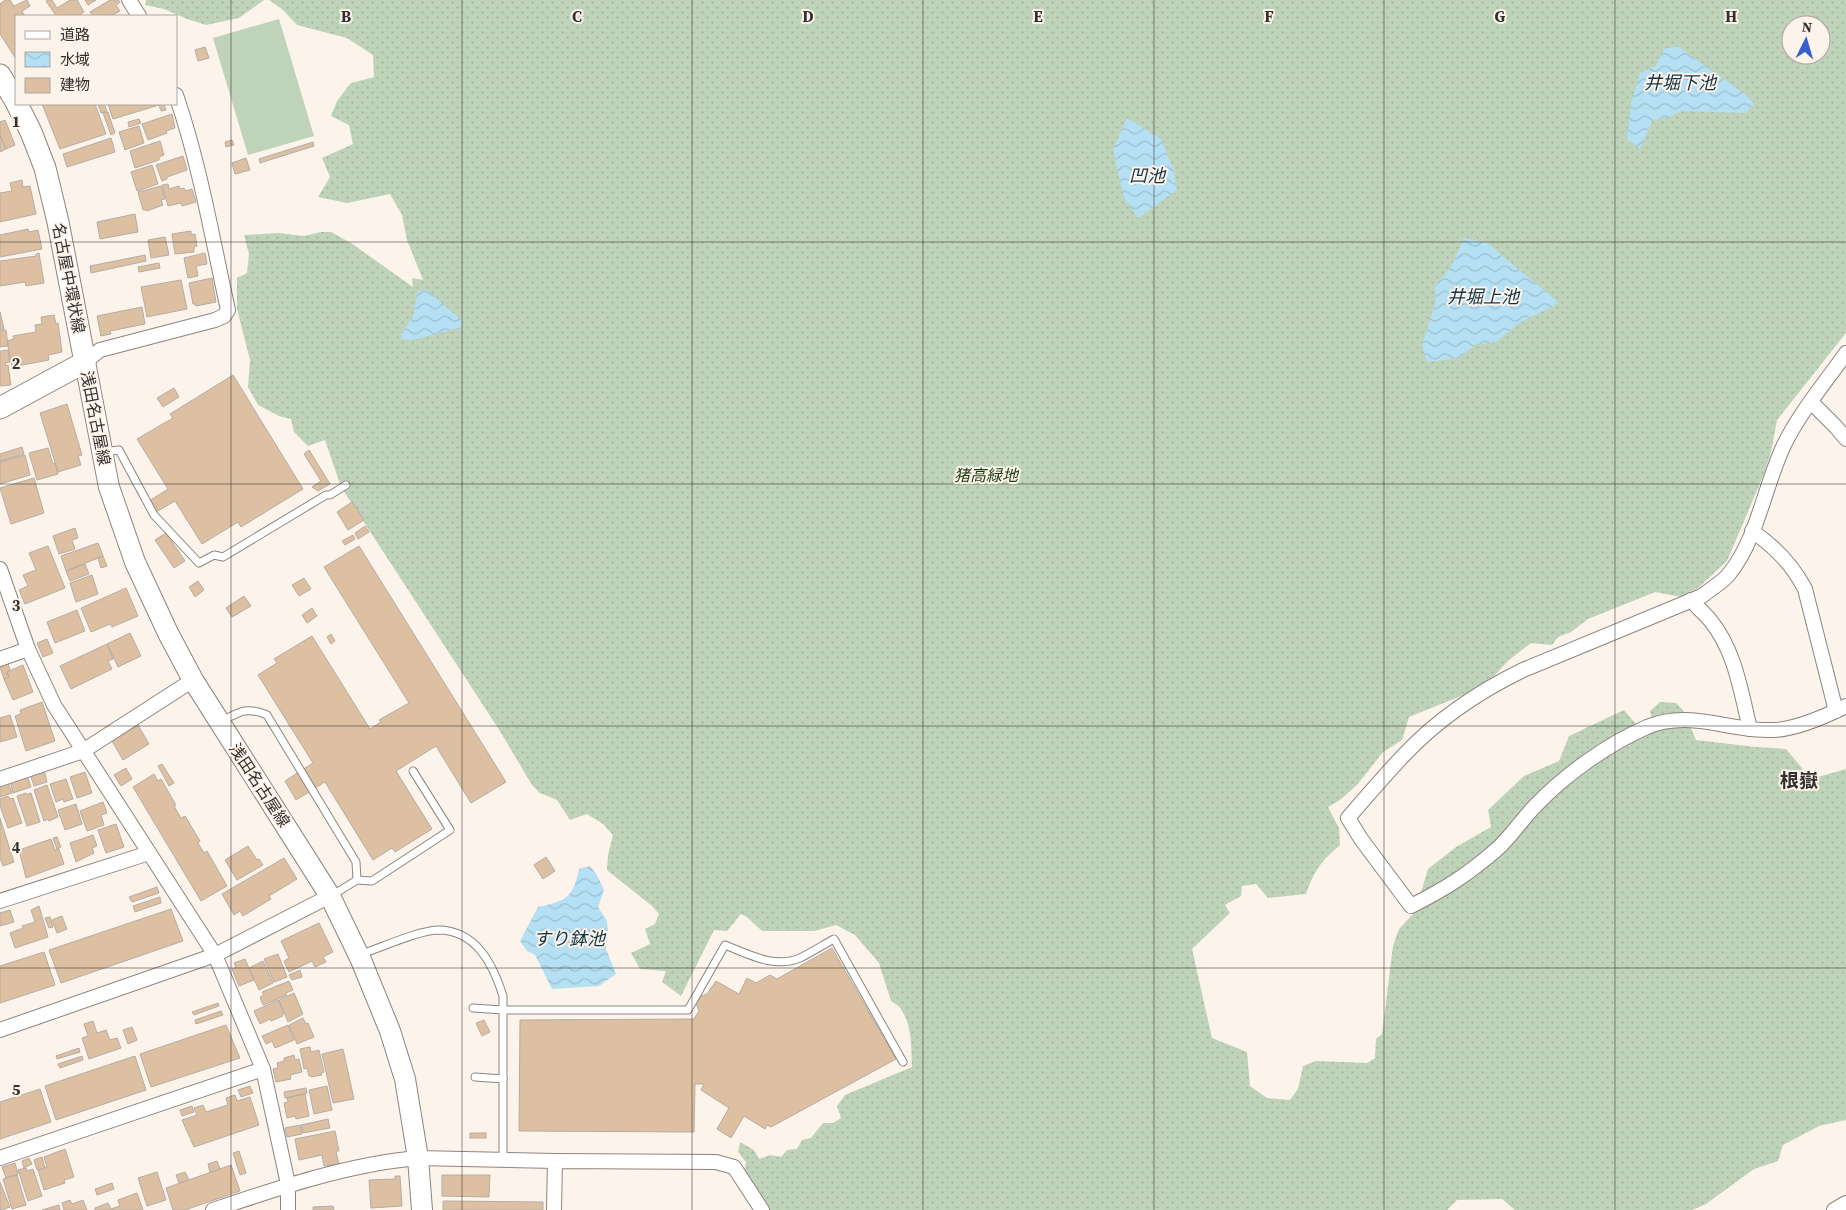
<svg xmlns="http://www.w3.org/2000/svg" width="1846" height="1210" font-family="'Source Serif 4','Noto Sans JP',serif">
  <style>
    .grass { fill: url(#grass-dots); fill-rule: evenodd }
    .garden { fill: #bfd3ba }
    .water { fill: url(#water-waves) }
    .building { fill: #ddc0a2; stroke: #b5aca4 }
    .lines { fill: none; stroke-linecap: round; stroke-linejoin: round }
    .lane-casing { stroke: #8d857d; stroke-width: 9 }
    .street-casing { stroke: #8d857d; stroke-width: 16 }
    .secondary-casing { stroke: #8d857d; stroke-width: 22 }
    .primary-casing { stroke: #8d857d; stroke-width: 23 }
    .lane { stroke: #fff; stroke-width: 7 }
    .street { stroke: #fff; stroke-width: 14 }
    .secondary { stroke: #fff; stroke-width: 20 }
    .primary { stroke: #fff; stroke-width: 21 }
    .grid { fill: none; stroke: #332f2c; stroke-width: 1; stroke-opacity: 0.55 }
    .labels { text-anchor: middle; stroke-width: 4; stroke-linejoin: round; paint-order: stroke }
    .street-label { font-size: 16px; fill: #332f2c; stroke: #fcf3eb }
    .park-label { font-size: 16px; font-style: italic; fill: #193b0e; stroke: #fcf3eb }
    .water-label { font-size: 18px; font-style: italic; fill: #103444; stroke: #fcf3eb }
    .quarter-label { font-size: 19px; font-weight: bold; fill: #332f2c; stroke: #fcf3eb }
    .grid-label { font-size: 16px; text-anchor: middle; font-weight: bold; fill: #332f2c; stroke: #fcf3eb; stroke-width: 4; stroke-linejoin: round; paint-order: stroke }
  </style>
  <defs>
    <pattern id="grass-dots" width="8" height="8" patternUnits="userSpaceOnUse" patternTransform="scale(1.25)"><rect width="8" height="8" fill="#bfd3ba"/><path d="M2 2h.1M6 6h.1" fill="none" stroke="#a5b5a0" stroke-width="1.8" stroke-linecap="round"/></pattern>
    <pattern id="water-waves" width="16" height="10" patternUnits="userSpaceOnUse" patternTransform="scale(1.25)"><rect width="16" height="10" fill="#b5dff3"/><path d="M0 5q4-4 8 0t8 0" fill="none" stroke="#9cc0d0"/></pattern>
  </defs>
  <rect width="100%" height="100%" fill="#fcf3eb"/>
  <g class="grass">
    <path d="M146 0H264L239 18 206 25 187 19 164 9 145 5Z"/>
    <path d="M269 0H1846V333L1777 420 1771 452 1764 474 1727 561 1698 588 1681 597 1655 592 1588 619 1571 632 1558 637 1552 645 1531 643 1509 660 1494 676 1466 694 1409 717 1402 740 1383 752 1357 785 1340 800 1328 807 1339 828 1340 845C1321 861 1314 871 1306 894L1268 898 1256 884 1242 886 1241 896 1225 905 1230 913 1192 949 1212 1038 1247 1052 1250 1086 1267 1098 1290 1100 1298 1089 1303 1066 1316 1061 1367 1063 1375 1058 1376 1039 1382 1034 1393 946 1399 929 1415 912 1428 869 1456 847 1491 827 1488 810 1524 776 1559 761 1569 736 1624 710 1641 730 1654 727 1650 711 1660 702 1676 703 1683 710 1696 740 1756 747 1786 749 1802 768 1807 780 1846 769V1120L1819 1126 1783 1145 1778 1161 1754 1169 1706 1204 1692 1210H1515L1502 1199 1457 1200 1447 1210H767L743 1176 746 1162 738 1152 740 1142 754 1150 759 1159 770 1155 781 1157 787 1150 797 1149 802 1140 811 1138 823 1123H833L841 1118 837 1106 845 1095 912 1067C911 1046 913 1012 891 1001L879 963 855 935 836 925 814 931H762L747 917 741 914 727 931 714 930 681 996 662 982 666 971 640 969 631 953 650 944 645 929 655 924 659 914 652 906 607 870 608 855 613 835 603 824 587 814 570 820 557 800 540 793 532 785 498 728 341 487 325 440 308 446 294 432 291 419 279 416 258 405 248 387 250 360 237 309V278L247 273 249 254 244 235 279 233 304 236 321 232H331L351 243 413 287 412 278 423 280 407 240 402 215 390 194 347 203 318 197 330 177 322 158 353 144 349 125 331 116 337 101 351 83 374 77 373 55 347 38 297 25 282 9ZM1791 25H1821V55H1791Z"/>
  </g>
  <path class="garden" d="M279 19 314 136 248 155 213 38Z"/>
  <g class="water">
    <path d="M1677 46 1746 95 1754 104 1746 113 1681 111 1670 117 1653 120 1640 149 1627 139 1631 104 1640 73 1656 66 1664 49Z"/>
    <path d="M1127 118 1161 139 1173 169 1177 190 1138 218 1124 198 1113 150Z"/>
    <path d="M1464 238 1487 243 1559 303 1519 323 1496 342 1475 345 1459 358 1427 362 1422 346 1436 300 1435 286 1451 267Z"/>
    <path d="M427 290 461 320 462 327 413 340 402 339 401 335 413 316 418 291Z"/>
    <path d="M590 866 597 875 604 890 598 907 607 921 608 935 606 949 616 974 599 986 552 989 535 955 527 951 520 941 538 907C566 901 573 898 579 869Z"/>
  </g>
  <g class="building">
    <path d="M5 0H10L14 6 27 0 30 6 22 11 25 16H16V59L0 34V4Z"/>
    <path d="M48 0H52L57 8 70 0H77L84 12 78 16H56L46 1Z"/>
    <path d="M85 0H96L88 5Z"/>
    <path d="M110 0H118L120 2 116 5 120 11 111 16H93L90 12Z"/>
    <path d="M205 47 209 58 198 61 195 50Z"/>
    <path d="M42 104H95L106 134 60 149Z"/>
    <path d="M98 104H104L107 111 101 113Z"/>
    <path d="M108 104H164L166 110 161 111 159 105 113 119Z"/>
    <path d="M108 112 115 133 111 135 103 113Z"/>
    <path d="M172 114 175 128 166 131 167 133 148 140 142 124Z"/>
    <path d="M139 119 141 123 129 127 128 122Z"/>
    <path d="M5 120 15 145 6 149 0 135V122Z"/>
    <path d="M139 126 144 143 125 150 119 132Z"/>
    <path d="M0 135 6 149 0 152Z"/>
    <path d="M111 138 115 152 67 167 63 154Z"/>
    <path d="M232 140 234 145 226 147 225 142Z"/>
    <path d="M160 141 164 155 159 157V160L135 168 130 151Z"/>
    <path d="M313 142 314 146 260 163 259 159Z"/>
    <path d="M183 156 187 170 167 177V179L162 181 156 165Z"/>
    <path d="M246 158 250 170 235 174 232 163Z"/>
    <path d="M152 165 158 184 137 191 131 172Z"/>
    <path d="M22 180 23 187 30 186 36 214 0 222V193L12 191 10 183Z"/>
    <path d="M168 184 169 189 179 186 180 189 184 188 185 191 192 189 196 202 182 206 181 203 168 206 162 185Z"/>
    <path d="M161 186 165 199 161 200 163 205 147 211V210H143L138 192Z"/>
    <path d="M135 214 138 232 100 239 97 222Z"/>
    <path d="M28 229 29 232 38 230 42 249 0 257V235Z"/>
    <path d="M191 231V235L195 234 197 246 194 247V252L175 254 172 234Z"/>
    <path d="M165 237 169 255 151 258 148 240Z"/>
    <path d="M39 253 44 283 26 286 25 282 0 286V261L36 256V254Z"/>
    <path d="M205 253 207 264 196 266 198 276 188 278 184 258Z"/>
    <path d="M145 255 146 261 91 273 90 266Z"/>
    <path d="M159 263 160 268 139 272 138 267Z"/>
    <path d="M212 278 216 302 196 306 195 304H193L189 283Z"/>
    <path d="M181 280 187 309 147 317 141 287Z"/>
    <path d="M142 307 145 324 110 331 111 334 101 336 97 316Z"/>
    <path d="M0 312 4 329 0 330Z"/>
    <path d="M54 315 56 324 58 323 62 352 48 355 49 360 12 367 7 341 14 339 13 336 36 332 35 325 42 324 41 317Z"/>
    <path d="M6 330 8 346 0 347V331Z"/>
    <path d="M8 350 10 362 5 363 6 366 8 365 11 385 0 386V351Z"/>
    <path d="M233 375 303 489 241 527 238 522 202 544 175 501 156 512 149 501 168 489 137 439 173 418 170 414Z"/>
    <path d="M174 388 179 397 163 407 157 398Z"/>
    <path d="M67 404 82 455 78 456 81 465 58 472 40 413Z"/>
    <path d="M22 447 24 454 0 461V454Z"/>
    <path d="M48 448 53 464 55 463 58 474 37 480 29 453Z"/>
    <path d="M309 450 330 484 318 491 312 487 321 481 304 454Z"/>
    <path d="M25 455 30 475 0 484V462Z"/>
    <path d="M34 478 44 513 11 524 0 488Z"/>
    <path d="M352 502 364 520 348 530 337 512Z"/>
    <path d="M365 526 369 532 358 539 355 533Z"/>
    <path d="M75 528 78 538 72 540 75 549 59 554 53 536Z"/>
    <path d="M166 533 185 561 174 568 155 540Z"/>
    <path d="M353 535 355 539 345 545 342 541Z"/>
    <path d="M98 543 103 556 66 571 61 556Z"/>
    <path d="M48 546 65 588 25 604 19 590 28 586 23 575 36 570 29 553Z"/>
    <path d="M359 546 506 782 471 803 436 746 396 771 432 829 395 852 392 848 373 860 325 782 296 800 285 781 313 763 258 675 277 663 274 659 312 636 370 729 381 722 379 720 409 703 324 567Z"/>
    <path d="M103 556 107 566 101 568 98 558Z"/>
    <path d="M85 564 89 574 70 581 66 571Z"/>
    <path d="M92 575 98 594 76 602 70 583Z"/>
    <path d="M304 578 311 589 299 596 292 585Z"/>
    <path d="M198 581 204 590 195 597 189 587Z"/>
    <path d="M126 588 138 616 112 627 110 624 91 632 81 608Z"/>
    <path d="M244 596 251 606 232 617 226 608Z"/>
    <path d="M312 608 317 616 307 623 302 615Z"/>
    <path d="M77 610 85 631 55 643 47 622Z"/>
    <path d="M130 633 141 656 118 667 107 644Z"/>
    <path d="M331 634 335 641 331 644 327 637Z"/>
    <path d="M47 639 53 653 43 657 37 643Z"/>
    <path d="M107 644 113 659 108 661 112 669 71 689 60 666Z"/>
    <path d="M8 664 10 670 7 672 9 677 4 679 0 667Z"/>
    <path d="M23 665 33 692 13 700 4 679 9 677 7 672Z"/>
    <path d="M42 702 55 741 26 751 15 716 21 714 20 710Z"/>
    <path d="M10 715 17 737 0 742V718Z"/>
    <path d="M138 725 149 744 123 760 112 741Z"/>
    <path d="M162 764 174 783 169 786 158 766Z"/>
    <path d="M126 768 132 779 121 786 114 775Z"/>
    <path d="M44 770 47 782 34 786 30 774Z"/>
    <path d="M85 772 92 793 77 798 70 777Z"/>
    <path d="M154 774 158 781 161 779 176 805 174 806 181 818 185 816 200 841 198 843 204 853 207 851 227 886 201 901 133 787Z"/>
    <path d="M27 775 31 787 13 793 10 781Z"/>
    <path d="M66 779 73 799 64 802 63 799 56 802 50 784Z"/>
    <path d="M8 782 12 793 0 797V785Z"/>
    <path d="M47 785 58 817 49 821 48 819 44 821 34 790Z"/>
    <path d="M26 793V795L31 793 40 822 27 826 17 796Z"/>
    <path d="M8 796 10 799 13 798 22 823 8 828 0 806V799Z"/>
    <path d="M103 802 107 813 101 815 104 825 87 831 80 811Z"/>
    <path d="M76 804 82 824 65 830 58 810Z"/>
    <path d="M0 818 14 862 3 866 0 858Z"/>
    <path d="M116 824 124 847 106 853 98 830Z"/>
    <path d="M93 835 97 846 92 848 94 853 76 862 70 843Z"/>
    <path d="M57 837 61 847 57 849 53 838Z"/>
    <path d="M51 839 55 850 59 849 64 864 26 878 19 850Z"/>
    <path d="M248 846 257 860 259 859 263 865 237 880 225 860Z"/>
    <path d="M546 857 555 871 543 879 534 865Z"/>
    <path d="M284 858 297 879 269 896 271 899 243 916 240 911 234 915 222 894Z"/>
    <path d="M157 887 159 893 132 902 129 897Z"/>
    <path d="M160 897 161 903 135 912 133 906Z"/>
    <path d="M39 906 48 937 15 948 10 933 23 928 22 926 35 922 31 910Z"/>
    <path d="M171 909 183 941 61 983 49 950Z"/>
    <path d="M10 910 14 922 0 926V913Z"/>
    <path d="M62 916 67 929 57 933 52 920Z"/>
    <path d="M50 917 53 927 49 928 45 918Z"/>
    <path d="M319 923 333 952 323 957 326 962 315 967 312 961 289 972 284 961 289 958 281 941Z"/>
    <path d="M832 948 896 1059 771 1127 767 1125 765 1129 744 1116 731 1138 717 1129 729 1108 701 1090 704 1084H695L694 1132 519 1131 520 1020 694 1019 699 1011 696 1003 698 997 707 994 716 981 739 994 747 978 756 983 770 975 777 979Z"/>
    <path d="M44 952 55 985 0 1003V966Z"/>
    <path d="M278 954 287 977 274 982 264 959Z"/>
    <path d="M245 959 254 980 239 986 232 969 236 967 234 963Z"/>
    <path d="M263 961 273 983 259 990 249 968Z"/>
    <path d="M300 970 302 977 292 980 289 975Z"/>
    <path d="M289 981 293 990 286 993 287 995 263 1005 260 997 264 995 262 992Z"/>
    <path d="M294 993 303 1014 288 1022 279 1000Z"/>
    <path d="M278 1000 284 1013 282 1014 283 1016 271 1021 270 1019 260 1024 254 1011Z"/>
    <path d="M218 1003 219 1006 194 1015 192 1012Z"/>
    <path d="M221 1011 223 1015 196 1024 195 1020Z"/>
    <path d="M303 1018 306 1024 308 1023 314 1037 297 1044 289 1025Z"/>
    <path d="M484 1020 490 1032 482 1036 476 1023Z"/>
    <path d="M93 1021 97 1033 106 1030 110 1040 117 1038 121 1048 89 1059 82 1038 88 1036 84 1024Z"/>
    <path d="M226 1025 240 1058 151 1087 140 1054Z"/>
    <path d="M288 1025 294 1040 275 1048 272 1041 266 1044 262 1036Z"/>
    <path d="M132 1027 137 1040 128 1044 123 1030Z"/>
    <path d="M310 1047 311 1052 319 1050 324 1072 321 1073 322 1075 311 1077V1076H309L307 1068 304 1069 300 1049Z"/>
    <path d="M79 1048 80 1052 57 1059 56 1056Z"/>
    <path d="M343 1049 354 1099 333 1103 322 1054Z"/>
    <path d="M294 1055 295 1060 299 1059 302 1072 290 1075 291 1079 276 1082 273 1069 278 1068 277 1063 284 1061V1058Z"/>
    <path d="M82 1056 83 1060 60 1068 58 1064Z"/>
    <path d="M135 1056 146 1090 56 1120 45 1086Z"/>
    <path d="M250 1086 253 1093 241 1097 238 1090Z"/>
    <path d="M327 1086 332 1110 314 1114 309 1090Z"/>
    <path d="M306 1088 307 1093 285 1098 284 1092Z"/>
    <path d="M40 1089 51 1122 0 1139V1102Z"/>
    <path d="M305 1094 309 1116 296 1119 295 1116 287 1118 284 1103 288 1102 287 1098Z"/>
    <path d="M235 1095 237 1101 250 1097 259 1125 194 1147 182 1120 197 1115 194 1108 203 1105 206 1112 228 1105 226 1098Z"/>
    <path d="M192 1106 194 1112 182 1116 180 1110Z"/>
    <path d="M328 1119 330 1128 303 1133 301 1125Z"/>
    <path d="M300 1125 302 1134 287 1137 285 1128Z"/>
    <path d="M335 1131 339 1151H336L339 1164 324 1166 322 1155 299 1160 295 1139Z"/>
    <rect x="470" y="1133" width="16" height="5"/>
    <path d="M65 1149 74 1177 64 1180 65 1183 44 1190 38 1170 47 1167 44 1157Z"/>
    <path d="M239 1151 246 1173 240 1175 233 1153Z"/>
    <path d="M42 1157 45 1168 37 1170 34 1160Z"/>
    <path d="M29 1158 32 1164 24 1168 22 1161Z"/>
    <path d="M217 1161 220 1169 210 1173 208 1164Z"/>
    <path d="M15 1163 18 1174 6 1178 2 1167Z"/>
    <path d="M231 1165 240 1191 185 1210H173L166 1188Z"/>
    <path d="M26 1168 27 1171 33 1169 42 1196 28 1201 18 1170Z"/>
    <path d="M157 1172 166 1200 147 1206 138 1178Z"/>
    <path d="M185 1172 189 1180 179 1183 176 1175Z"/>
    <path d="M17 1175 26 1205 12 1209 3 1179Z"/>
    <path d="M442 1175H490L489 1197 442 1196Z"/>
    <path d="M395 1176H400L402 1206 371 1208 369 1180 395 1179Z"/>
    <path d="M0 1182 10 1207 2 1210H0Z"/>
    <path d="M112 1183 114 1189 97 1195 95 1189Z"/>
    <path d="M137 1193 143 1210H95V1208L108 1203 111 1209 120 1206 118 1200Z"/>
    <path d="M70 1200 72 1204 83 1200 87 1210H64L62 1203Z"/>
    <path d="M443 1201 543 1202V1210H443Z"/>
    <path d="M59 1205 60 1210H42Z"/>
    <path d="M333 1206 334 1210H313V1207Z"/>
  </g>
  <g class="lines">
    <defs>
      <g id="lane">
        <path d="M103 452 119 450 154 515 199 563 214 555 223 557 326 495H330L346 485"/>
        <path d="M220 722C239 712 246 706 267 715L356 862 357 880 331 896"/>
        <path d="M357 880 372 881 450 830 413 771"/>
        <path d="M361 954C383 947 417 931 438 930 476 930 493 964 503 996V1160"/>
        <path d="M473 1008 503 1010H688L725 945C748 954 775 969 800 958 812 952 823 945 834 939L903 1062"/>
        <path d="M475 1077 503 1079"/>
      </g>
      <g id="street">
        <path d="M129 0 139 16"/>
        <path d="M1846 353C1825 383 1800 412 1784 445 1764 487 1758 538 1729 574 1722 583 1710 589 1702 596L1523 670C1480 691 1437 720 1404 755 1385 775 1366 797 1348 818L1361 839 1411 906C1445 889 1467 875 1496 850 1511 837 1522 819 1536 805 1566 774 1608 744 1647 727 1691 709 1730 732 1774 730 1796 729 1826 716 1846 706"/>
        <path d="M85 362 100 350 215 320 224 316 228 310C212 237 200 165 176 95"/>
        <path d="M1811 402 1836 427 1846 439"/>
        <path d="M1752 531C1775 547 1792 564 1805 589L1836 711"/>
        <path d="M0 569 28 649 54 705 215 955 263 1069 288 1184V1210"/>
        <path d="M1691 600C1697 607 1704 613 1710 620 1735 650 1741 692 1750 729"/>
        <path d="M0 659 28 649"/>
        <path d="M0 779 83 751 193 680"/>
        <path d="M0 901 149 853"/>
        <path d="M0 1030 215 955 330 896"/>
        <path d="M0 1158 263 1069"/>
        <path d="M213 1210C278 1188 349 1164 418 1158L555 1161"/>
        <path d="M554 1210 555 1161 716 1162 734 1167 762 1210"/>
        <path d="M1834 1210 1846 1203"/>
      </g>
      <path id="secondary" d="M85 362 109 487 135 562 168 633 193 680 330 896 361 960 390 1031 405 1079 418 1158 422 1210"/>
      <g id="primary">
        <path d="M0 75 16 102"/>
        <path d="M0 408 85 362 58 222 45 168 31 132 17 104"/>
      </g>
    </defs>
    <use href="#lane" class="lane-casing"/>
    <use href="#street" class="street-casing"/>
    <use href="#secondary" class="secondary-casing"/>
    <use href="#primary" class="primary-casing"/>
    <use href="#lane" class="lane"/>
    <use href="#street" class="street"/>
    <use href="#secondary" class="secondary"/>
    <use href="#primary" class="primary"/>
  </g>
  <path class="grid" d="M231 0V1210M462 0V1210M692 0V1210M923 0V1210M1154 0V1210M1384 0V1210M1615 0V1210M0 242H1846M0 484H1846M0 726H1846M0 968H1846"/>
  <g class="labels">
    <g class="street-label">
      <text transform="translate(69 278) rotate(79)" y="6">名古屋中環状線</text>
      <text transform="translate(96 418) rotate(79)" y="6">浅田名古屋線</text>
      <text transform="translate(260 785) rotate(57)" y="6">浅田名古屋線</text>
    </g>
    <g class="park-label">
      <text x="986" y="481">猪高緑地</text>
    </g>
    <g class="water-label">
      <text x="1680" y="89">井堀下池</text>
      <text x="1147" y="182">凹池</text>
      <text x="1483" y="303">井堀上池</text>
      <text x="569" y="945">すり鉢池</text>
    </g>
    <g class="quarter-label">
      <text x="1799" y="787">根嶽</text>
    </g>
  </g>
  <g class="grid-label">
    <text x="346" y="22">B</text>
    <text x="577" y="22">C</text>
    <text x="808" y="22">D</text>
    <text x="1038" y="22">E</text>
    <text x="1269" y="22">F</text>
    <text x="1500" y="22">G</text>
    <text x="1731" y="22">H</text>
    <text x="16" y="127">1</text>
    <text x="16" y="369">2</text>
    <text x="16" y="611">3</text>
    <text x="16" y="853">4</text>
    <text x="16" y="1095">5</text>
  </g>
  <rect x="15" y="15" width="162" height="90" fill="#fcf3eb" stroke="#aca59f"/>
  <rect x="25" y="31" width="25" height="8" fill="#ffffff" stroke="#aca59f"/>
  <text x="60" y="40" font-size="15" fill="#332f2c">道路</text>
  <rect x="25" y="52" width="25" height="15" fill="url(#water-waves)" stroke="#aca59f"/>
  <text x="60" y="65" font-size="15" fill="#332f2c">水域</text>
  <rect x="25" y="78" width="25" height="15" fill="#ddc0a2" stroke="#aca59f"/>
  <text x="60" y="90" font-size="15" fill="#332f2c">建物</text>
  <g transform="translate(1806 40) rotate(5)"><circle r="24" fill="#fcf3eb" stroke="#aca59f"/>
  <path d="M0-4L9 19L0 12L-9 19Z" fill="#3760d0"/>
  <text y="-8" font-size="14" font-weight="bold" text-anchor="middle" fill="#332f2c">N</text>
  </g>
</svg>
